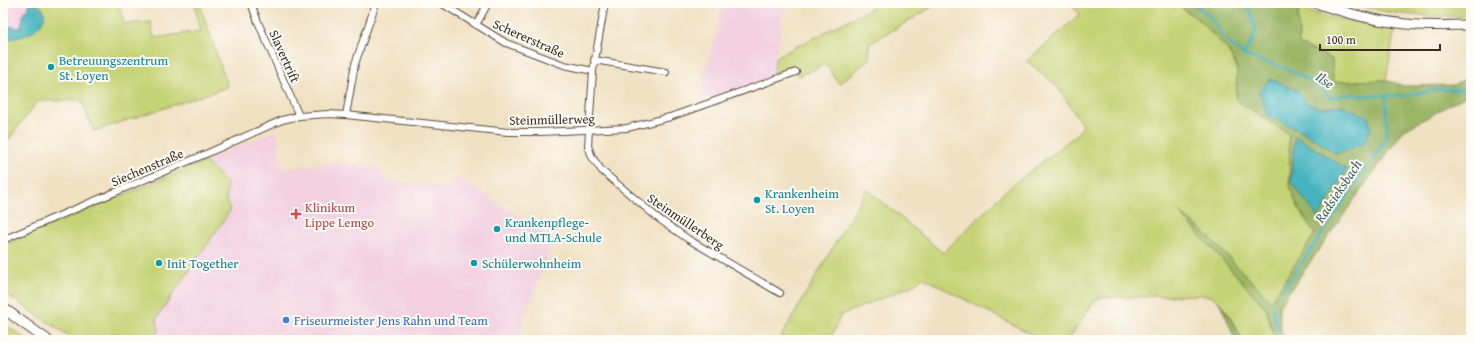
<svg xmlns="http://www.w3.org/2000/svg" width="1474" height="343" font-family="'Gentium Book Plus',serif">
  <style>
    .built { fill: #f3cfdf }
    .green { fill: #c4d375; stroke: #807e4a }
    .forest { fill: #9bb566; stroke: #6b7042; fill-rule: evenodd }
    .water { fill: #45b4bf; stroke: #406f6e }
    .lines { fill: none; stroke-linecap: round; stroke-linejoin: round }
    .stream { stroke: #45b4bf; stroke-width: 2.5 }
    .minor-casing { stroke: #564537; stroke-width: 8 }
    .secondary-casing { stroke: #564537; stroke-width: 11 }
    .primary-casing { stroke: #564537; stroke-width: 12 }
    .minor { stroke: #fff; stroke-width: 6 }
    .secondary { stroke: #fff; stroke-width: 9 }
    .primary { stroke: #fff; stroke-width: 10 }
    .culture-dot { fill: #0f9aa8; stroke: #fdfcf7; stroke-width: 1.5 }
    .health-dot { fill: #e0444e; stroke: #fdfcf7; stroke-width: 1.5 }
    .shop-dot { fill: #3f7fe0; stroke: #fdfcf7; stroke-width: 1.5 }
    .labels { text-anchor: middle; stroke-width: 4; stroke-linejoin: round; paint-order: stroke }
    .street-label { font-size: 13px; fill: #3b2a1e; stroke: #fdfcf7 }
    .culture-label { font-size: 13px; fill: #0d838f; stroke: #fdfcf7; text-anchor: start }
    .health-label { font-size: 13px; fill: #be3a42; stroke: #fdfcf7; text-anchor: start }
    .shop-label { font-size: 13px; fill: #366cbe; stroke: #fdfcf7; text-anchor: start }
    .water-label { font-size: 14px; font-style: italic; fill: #3f615e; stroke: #fdfcf7 }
  </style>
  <rect width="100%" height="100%" fill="#fdfcf7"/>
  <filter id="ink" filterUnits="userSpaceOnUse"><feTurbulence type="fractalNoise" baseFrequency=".025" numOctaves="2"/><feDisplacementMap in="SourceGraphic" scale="8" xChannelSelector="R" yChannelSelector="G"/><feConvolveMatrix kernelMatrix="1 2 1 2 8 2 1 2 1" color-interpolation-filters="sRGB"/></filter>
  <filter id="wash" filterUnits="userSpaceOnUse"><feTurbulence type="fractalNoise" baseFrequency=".012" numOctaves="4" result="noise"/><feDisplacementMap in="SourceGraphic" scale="16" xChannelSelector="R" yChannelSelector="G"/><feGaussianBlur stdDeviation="0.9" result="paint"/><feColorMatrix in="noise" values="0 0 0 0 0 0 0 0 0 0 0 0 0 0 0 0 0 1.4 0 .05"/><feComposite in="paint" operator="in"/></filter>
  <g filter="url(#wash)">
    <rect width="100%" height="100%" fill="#f1e1c3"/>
    <g class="built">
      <path d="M3 3H36L28 11 21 28 3 26Z"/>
      <path d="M723 3H786L772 77 698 102Z"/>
      <path d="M276 130 283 170 329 162 378 168 386 181 450 187 458 177 554 240 518 335 525 340H75L3 292V245L205 161Z"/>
    </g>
    <g class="green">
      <path d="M29 3H119L124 24 151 22 154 38 201 31 194 3H199L228 87 94 131 81 100 38 101 9 139 3 134V26L21 28 24 11H28Z"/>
      <path d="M882 3H939L869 44 870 59 839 84 826 64 799 76 793 68 772 77 776 57Z"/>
      <path d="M1070 3H1177L1183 9 1198 19 1228 50 1237 68 1236 100 1289 134 1290 187 1297 205 1315 234 1271 302 1204 232 1180 213 1266 308 1275 340H1242C1239 330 1222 302 1213 297 1209 296 1205 295 1200 295L1098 298 1095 300 1068 340H1042L922 277 916 284 841 315 830 340H779L867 189 943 253 1005 191 1075 136 1083 126 1057 86 1027 61 1080 14Z"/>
      <path d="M1345 3H1471V16C1428 18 1387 14 1345 3Z"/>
      <path d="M1298 9 1355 23 1395 28 1386 80 1333 82 1332 59 1299 44Z"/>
      <path d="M205 161 227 183 226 197 230 211 156 319 159 331 149 340H75L3 292V245Z"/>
      <path d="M3 323 27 340H3Z"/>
    </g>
    <g class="forest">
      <path d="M1177 3H1283L1298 9 1299 44 1332 59 1333 82 1386 80 1404 86 1454 85 1471 76V93L1403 131 1279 306 1280 326 1284 340H1275L1266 308 1177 210 1204 232 1271 301 1315 234 1297 205 1290 187 1289 134 1236 100 1237 68 1228 50 1198 19 1183 9ZM1296 90 1307 104 1321 108 1342 105 1337 154 1302 131 1268 116Z"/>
      <path d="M1218 300 1230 318 1242 340H1235L1230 326Z"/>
    </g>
    <g class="water">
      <path d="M29 3C54 6 45 26 28 34 21 38 11 39 3 39V26L21 28 24 11H28Z"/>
      <path d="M1271 79 1297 90 1308 104 1321 108 1342 105 1368 117 1371 130 1364 143 1337 154 1302 131 1268 116 1259 91Z"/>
      <path d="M1295 136 1347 169 1318 218 1291 181Z"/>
    </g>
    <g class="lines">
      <g class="stream">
        <path d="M1193 3 1208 15 1227 41 1243 55 1285 68 1314 83 1331 98 1350 94 1360 96 1386 95 1404 96 1441 89 1461 90 1471 86"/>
        <path d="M1241 3 1250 11 1255 26V36L1243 55"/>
        <path d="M1282 292 1387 138 1386 95"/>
        <path d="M1273 306 1274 318 1280 340"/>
      </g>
    </g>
  </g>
  <g filter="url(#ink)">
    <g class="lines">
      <defs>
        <g id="minor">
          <path d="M251 3 258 22 299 116"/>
          <path d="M441 3 506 43 564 65 593 71"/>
          <path d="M605 3 593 71 588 146 592 157 602 171 659 219 688 239 780 293"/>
          <path d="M476 25 488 3"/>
          <path d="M594 60 666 72"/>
          <path d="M346 115 355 64 376 3"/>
          <path d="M3 240 49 220 208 153 282 120 299 116 328 114 346 115 508 132H540L627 128 670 117 796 72"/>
        </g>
        <path id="secondary" d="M1316 3C1348 14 1384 23 1418 25 1436 26 1454 25 1471 25"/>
        <path id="primary" d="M3 308 47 340"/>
      </defs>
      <use href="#minor" class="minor-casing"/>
      <use href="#secondary" class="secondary-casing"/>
      <use href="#primary" class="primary-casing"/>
      <use href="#minor" class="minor"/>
      <use href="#secondary" class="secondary"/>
      <use href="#primary" class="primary"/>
    </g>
  </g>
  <g class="culture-dot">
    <circle cx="51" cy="67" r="4"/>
    <circle cx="757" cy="200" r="4"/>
    <circle cx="497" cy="229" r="4"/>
    <circle cx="159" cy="263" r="4"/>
    <circle cx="474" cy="263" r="4"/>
  </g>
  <path class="health-dot" d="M294 208h4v4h4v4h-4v4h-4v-4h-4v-4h4z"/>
  <circle class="shop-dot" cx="286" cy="320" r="4"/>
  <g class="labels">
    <g class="street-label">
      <text transform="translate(529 38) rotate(24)" y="5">Schererstraße</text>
      <text transform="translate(285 56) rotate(66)" y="5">Slavertrift</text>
      <text transform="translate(552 119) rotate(-1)" y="5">Steinmüllerweg</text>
      <text transform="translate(147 167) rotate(-23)" y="5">Siechenstraße</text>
      <text transform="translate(686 221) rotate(34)" y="5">Steinmüllerberg</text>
    </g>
    <g class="culture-label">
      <text x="59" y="65">Betreuungszentrum<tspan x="59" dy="15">St. Loyen</tspan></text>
      <text x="765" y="198">Krankenheim<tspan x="765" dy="15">St. Loyen</tspan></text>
      <text x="505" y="227">Krankenpflege-<tspan x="505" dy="15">und MTLA-Schule</tspan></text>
      <text x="167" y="268">Init Together</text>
      <text x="482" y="268">Schülerwohnheim</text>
    </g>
    <g class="health-label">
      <text x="305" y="212">Klinikum<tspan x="305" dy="15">Lippe Lemgo</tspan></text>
    </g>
    <g class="shop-label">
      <text x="294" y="325">Friseurmeister Jens Rahn und Team</text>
    </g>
    <g class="water-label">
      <text transform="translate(1325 80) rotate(35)" y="5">Ilse</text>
      <text transform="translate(1338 191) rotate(-56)" y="5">Radsieksbach</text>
    </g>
  </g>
  <rect width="1474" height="343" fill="none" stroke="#fdfcf7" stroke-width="16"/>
  <path d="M1320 44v6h120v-6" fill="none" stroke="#3b2a1e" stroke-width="2"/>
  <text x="1326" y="44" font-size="12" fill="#3b2a1e" stroke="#fdfcf7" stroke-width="3" paint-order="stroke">100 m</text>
</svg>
